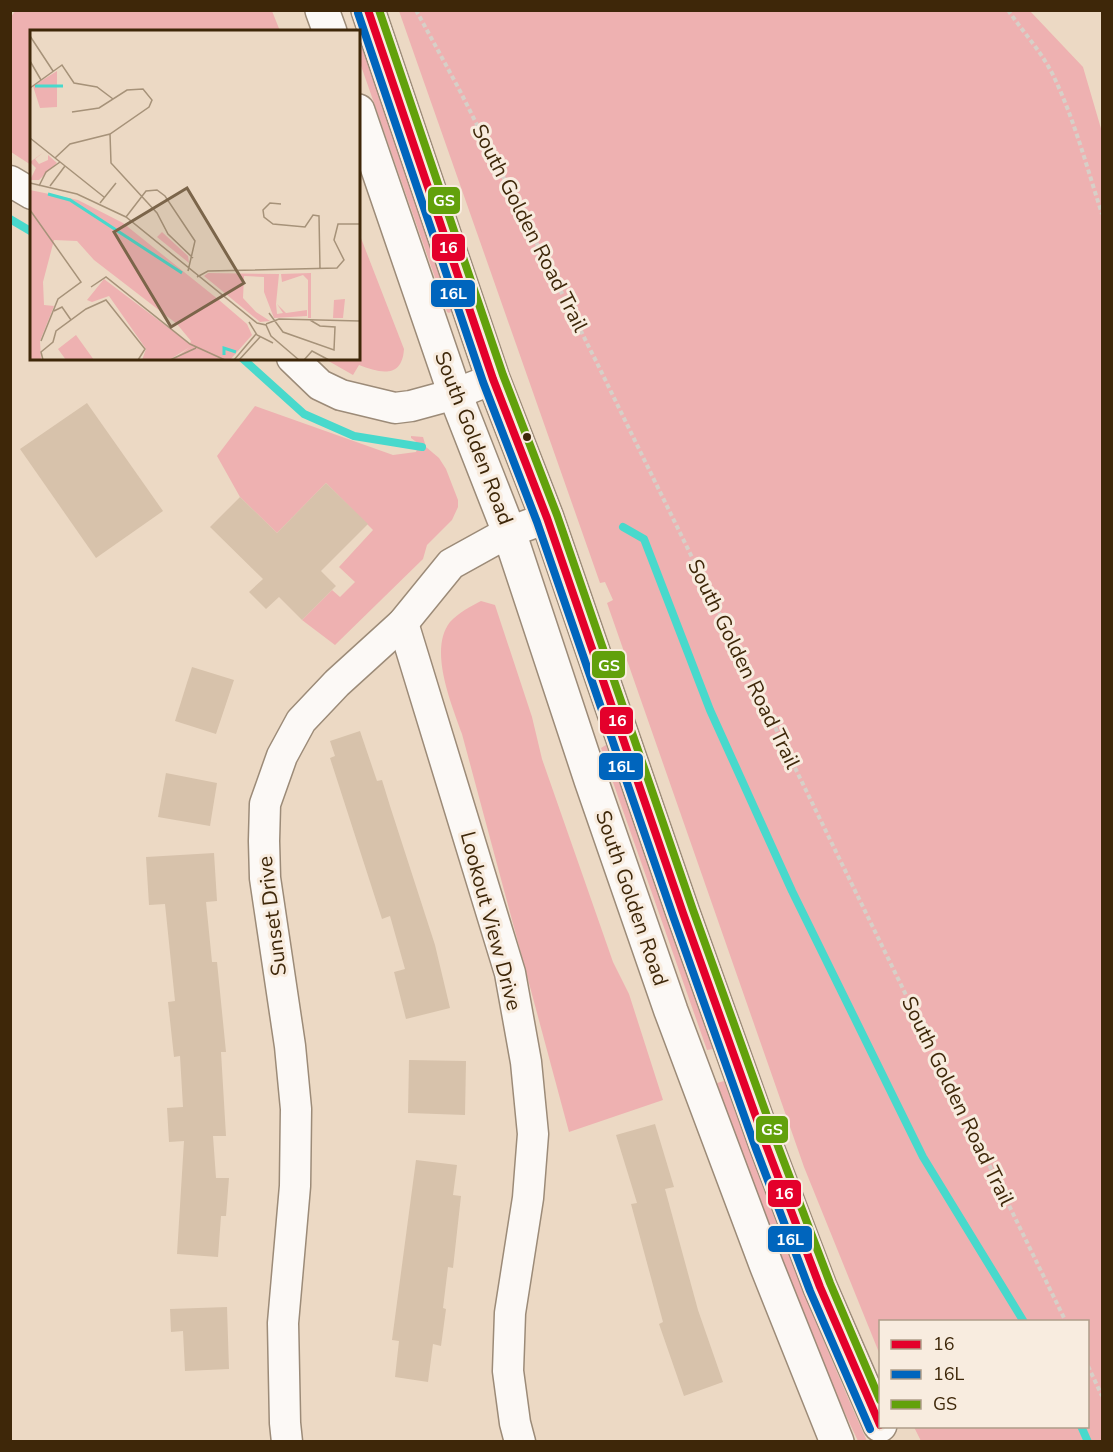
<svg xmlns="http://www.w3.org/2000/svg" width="1113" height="1452" font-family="'Nunito Sans',sans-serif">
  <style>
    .green { fill: #eeb1b1 }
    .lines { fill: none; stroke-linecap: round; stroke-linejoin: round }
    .stream { stroke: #48d9cc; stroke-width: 8 }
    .building { fill: #d7c2ab }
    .street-casing { stroke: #9c8b78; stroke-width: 33 }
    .secondary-casing { stroke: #9c8b78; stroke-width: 36 }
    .path { stroke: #d7d0c8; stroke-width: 4; stroke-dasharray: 4.5 3; stroke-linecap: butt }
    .street { stroke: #fcf9f6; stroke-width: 30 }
    .secondary { stroke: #fcf9f6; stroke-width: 33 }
    .bus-1-casing { stroke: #f8ecdf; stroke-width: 12 }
    .bus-2-casing { stroke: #f8ecdf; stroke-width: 12 }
    .bus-3-casing { stroke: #f8ecdf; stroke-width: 12 }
    .bus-1 { stroke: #e4002b; stroke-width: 8 }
    .bus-2 { stroke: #0065bd; stroke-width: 8 }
    .bus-3 { stroke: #62a10b; stroke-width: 8 }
    .bus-dot { fill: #3e2709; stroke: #f8ecdf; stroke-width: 2 }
    .labels { text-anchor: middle; stroke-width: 6; stroke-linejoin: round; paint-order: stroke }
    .street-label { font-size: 21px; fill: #3e2709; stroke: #f8ecdf }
    .inset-river { fill: none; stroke: #48d9cc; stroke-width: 3 }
    .inset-road { fill: none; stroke: #a69279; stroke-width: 1.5 }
    .view { fill: #7b654a; fill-opacity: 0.15; stroke: #7b654a; stroke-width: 3 }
    .inset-edge { fill: none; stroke: #3e2709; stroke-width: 3 }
    .line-badge { stroke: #f8ecdf; stroke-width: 2 }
    .badge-label { font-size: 16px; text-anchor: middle; font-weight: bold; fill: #fff }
  </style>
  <rect width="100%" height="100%" fill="#ecd9c4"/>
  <g class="green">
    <path d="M16 10 272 11 280 31 32 32 31 165 11 152 10 18Z"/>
    <path d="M399 11H1030L1083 67 1102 132V1441H921L914 1427 1088 1426V1322H880V1355L804 1167 607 603 613 600 605 582 600 583Z"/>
    <path d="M358 36 449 296 452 311 449 313 447 312 359 60Z"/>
    <path d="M359 233 404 349C402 379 380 373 359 365L353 375 325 359 358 358Z"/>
    <path d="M255 406 393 455 416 452 419 444 411 438V436L423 437 426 447 439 458 446 469 458 500V507L452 520 427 545 423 559 335 645 302 620 332 590 340 597 355 582 339 567 373 530 326 483 277 533 240 497 217 456Z"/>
    <path d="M481 601 495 605 532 717 542 759 613 962 629 994 663 1100 569 1132 462 734C452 705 428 650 450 622 458 613 471 606 481 601Z"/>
    <path d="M606 745 662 899 713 1049 707 1050 601 748Z"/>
    <path d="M724 1081C768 1203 814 1323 867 1441H858C838 1400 821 1358 804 1315 772 1239 743 1162 717 1083Z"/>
  </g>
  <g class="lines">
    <g class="stream">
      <path d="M10 219 32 232"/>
      <path d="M242 358 304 414 354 436 422 447"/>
      <path d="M623 527 644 539 710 710 792 891 923 1157 1024 1322"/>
      <path d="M1081 1426 1088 1442"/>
    </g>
  </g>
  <g class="building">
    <path d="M87 403 163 511 96 558 20 449Z"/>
    <path d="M326 483 368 524 321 571 336 586 302 620 279 597 266 609 249 592 263 579 210 527 240 497 277 533Z"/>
    <path d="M192 667 234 680 216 734 175 721Z"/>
    <path d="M360 731 377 781 382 780 390 806 435 945 450 1008 406 1019 394 972 405 969 390 916 382 919 330 758 335 756 330 741Z"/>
    <path d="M166 773 217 783 210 826 158 817Z"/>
    <path d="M214 853 217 901 206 902 212 962H217L226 1052H221L226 1136H213L216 1178H229L226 1216H221L218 1257 177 1254 184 1141 169 1142 167 1108 183 1107 180 1056 174 1057 168 1002 175 1001 165 904 149 905 146 857Z"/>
    <path d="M409 1060 466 1061 465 1115 408 1113Z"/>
    <path d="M655 1124 674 1187 665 1189 698 1310 723 1382 684 1396 659 1324 663 1322 631 1204 637 1203 616 1135Z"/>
    <path d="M416 1160 457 1165 453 1195 461 1196 453 1268 448 1267 443 1308 446 1309 441 1346 433 1344 428 1382 395 1377 399 1341 392 1340Z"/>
    <path d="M227 1307 229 1369 185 1371 183 1331 171 1332 170 1309Z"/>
  </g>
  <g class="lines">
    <defs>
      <g id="street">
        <path d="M10 181 32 194"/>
        <path d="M292 358 320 385 341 395 395 408 411 406 455 394 493 379"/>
        <path d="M403 623 510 973 526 1062 533 1134 528 1198 510 1313 508 1371 515 1423 520 1442"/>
        <path d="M287 1442 285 1423 283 1323 295 1186 296 1109 290 1046 265 878 264 841 265 804 282 756 301 721 337 683 403 623 451 564 509 532 547 518"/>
      </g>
      <g id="secondary">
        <path d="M322 10 330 32"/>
        <path d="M368 10 493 379 547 518 683 913 766 1145 820 1287 880 1425"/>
        <path d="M358 111 455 394 509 532 591 780 671 1011 767 1267 837 1442"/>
      </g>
    </defs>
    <use href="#street" class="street-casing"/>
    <use href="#secondary" class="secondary-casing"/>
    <g class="path">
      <path d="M416 10 459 89 596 361 1066 1322"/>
      <path d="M1008 10C1023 32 1041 51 1053 75 1074 118 1087 168 1102 214"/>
      <path d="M1088 1366 1102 1396"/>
    </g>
    <use href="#street" class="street"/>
    <use href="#secondary" class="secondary"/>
    <defs>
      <path id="bus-1" d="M368 10 493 379 547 518 683 913 766 1145 820 1287 880 1425"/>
      <path id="bus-2" d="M358 13 483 382 537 522 673 916 756 1149 810 1291 870 1429"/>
      <path id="bus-3" d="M379 10 503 375 557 515 693 910 776 1141 830 1283 880 1400"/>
    </defs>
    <use href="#bus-1" class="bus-1-casing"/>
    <use href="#bus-2" class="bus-2-casing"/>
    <use href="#bus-3" class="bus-3-casing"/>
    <use href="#bus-1" class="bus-1"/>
    <use href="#bus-2" class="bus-2"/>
    <use href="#bus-3" class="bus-3"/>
  </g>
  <circle class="bus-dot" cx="527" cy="437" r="5"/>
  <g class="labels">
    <g class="street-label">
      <text transform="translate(530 228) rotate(63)" y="7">South Golden Road Trail</text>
      <text transform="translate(474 438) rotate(69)" y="7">South Golden Road</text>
      <text transform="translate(744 664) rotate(64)" y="7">South Golden Road Trail</text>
      <text transform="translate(632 898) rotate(71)" y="7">South Golden Road</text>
      <text transform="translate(272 916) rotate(-97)" y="7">Sunset Drive</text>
      <text transform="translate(491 921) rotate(75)" y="7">Lookout View Drive</text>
      <text transform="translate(958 1101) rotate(64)" y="7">South Golden Road Trail</text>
    </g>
  </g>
  <g transform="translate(30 30)">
    <rect width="330" height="330" fill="#ecd9c4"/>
    <path d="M27 41V77L10 78 3 56ZM14 122 5 129 9 134 18 130V125L27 133 9 150H0L6 138 0 132ZM0 160 48 170 93 193 189 270 217 294 222 305 200 330H142L160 317 139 330H112L116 319 79 266 62 272 57 270 74 249 160 314 161 311 147 294 64 230 47 211 24 210 13 252 14 275 24 276 10 311 11 330H0ZM132 202 158 226 159 233 127 207ZM178 243 249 244 246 274 247 284 253 283 247 274 256 283 277 280V286L244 288 234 262V247L214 246 213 268 226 282 240 291 230 292 174 246ZM281 243V288H278V250L273 245 252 252 251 244ZM315 269 313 288H303L304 270ZM46 305 64 330H36L28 319Z" fill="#eeb1b1"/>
    <path class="inset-river" d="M5 56H33M18 164 40 170 152 243M194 325V318L206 322"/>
    <path class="inset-road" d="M0 6 23 41M0 31 11 50M0 58 32 35 44 53 67 57 83 69M80 104 81 133 127 183 138 204 163 228M0 108 74 167M25 128 40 114 80 104 119 77 122 70 113 59 97 60 69 78 42 82M0 153 47 164 96 187 227 293 236 295 241 306 269 330M9 156 16 142 30 132M20 156 35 136M70 173 86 153M251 174 240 173 233 180 234 187 243 194 275 197 283 185 289 186 290 239M0 180 51 252 28 269 11 311M96 187 116 161 127 160 135 166 165 211 158 241M167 247 178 241 307 238 314 230 304 210 308 194H330M61 257 76 247 160 314 195 330M24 281 32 277 41 290M239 283 253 302 304 320 305 297 290 296 280 290M219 292 227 305 243 313M236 294 249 289 330 291M13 330 11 322 23 312 26 301 56 279 76 270 115 319 108 330M140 330 166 318M204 330 226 304M209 330 230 307M274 330 282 321 299 330"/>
    <path class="view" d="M157 158 214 253 141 297 84 202Z"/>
    <rect width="330" height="330" class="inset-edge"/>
  </g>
  <g class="line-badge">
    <rect x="427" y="186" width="34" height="29" rx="6" fill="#62a10b"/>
    <rect x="431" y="233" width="35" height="29" rx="6" fill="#e4002b"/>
    <rect x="430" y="279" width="46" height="29" rx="6" fill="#0065bd"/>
    <rect x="591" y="650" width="35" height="29" rx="6" fill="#62a10b"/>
    <rect x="599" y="706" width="35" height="29" rx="6" fill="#e4002b"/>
    <rect x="598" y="752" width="46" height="29" rx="6" fill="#0065bd"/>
    <rect x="755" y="1115" width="34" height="29" rx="6" fill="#62a10b"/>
    <rect x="767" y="1179" width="35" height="29" rx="6" fill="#e4002b"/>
    <rect x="767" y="1225" width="46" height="28" rx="6" fill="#0065bd"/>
  </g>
  <g class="badge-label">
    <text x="444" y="206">GS</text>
    <text x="448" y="253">16</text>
    <text x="453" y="299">16L</text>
    <text x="609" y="671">GS</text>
    <text x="617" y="726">16</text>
    <text x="621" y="772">16L</text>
    <text x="772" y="1135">GS</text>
    <text x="784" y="1199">16</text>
    <text x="790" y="1245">16L</text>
  </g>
  <rect width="1113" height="1452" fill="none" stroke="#3e2709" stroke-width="24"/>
  <rect x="879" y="1320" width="210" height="108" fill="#f8ecdf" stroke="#ae9d89" stroke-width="1.5"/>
  <rect x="891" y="1340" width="30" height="9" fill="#e4002b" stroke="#ae9d89" stroke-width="1.5"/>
  <text x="933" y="1350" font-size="18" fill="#3e2709">16</text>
  <rect x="891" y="1370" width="30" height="9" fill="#0065bd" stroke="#ae9d89" stroke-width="1.5"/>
  <text x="933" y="1380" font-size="18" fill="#3e2709">16L</text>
  <rect x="891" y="1400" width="30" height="9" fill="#62a10b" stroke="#ae9d89" stroke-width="1.5"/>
  <text x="933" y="1410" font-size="18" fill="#3e2709">GS</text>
</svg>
